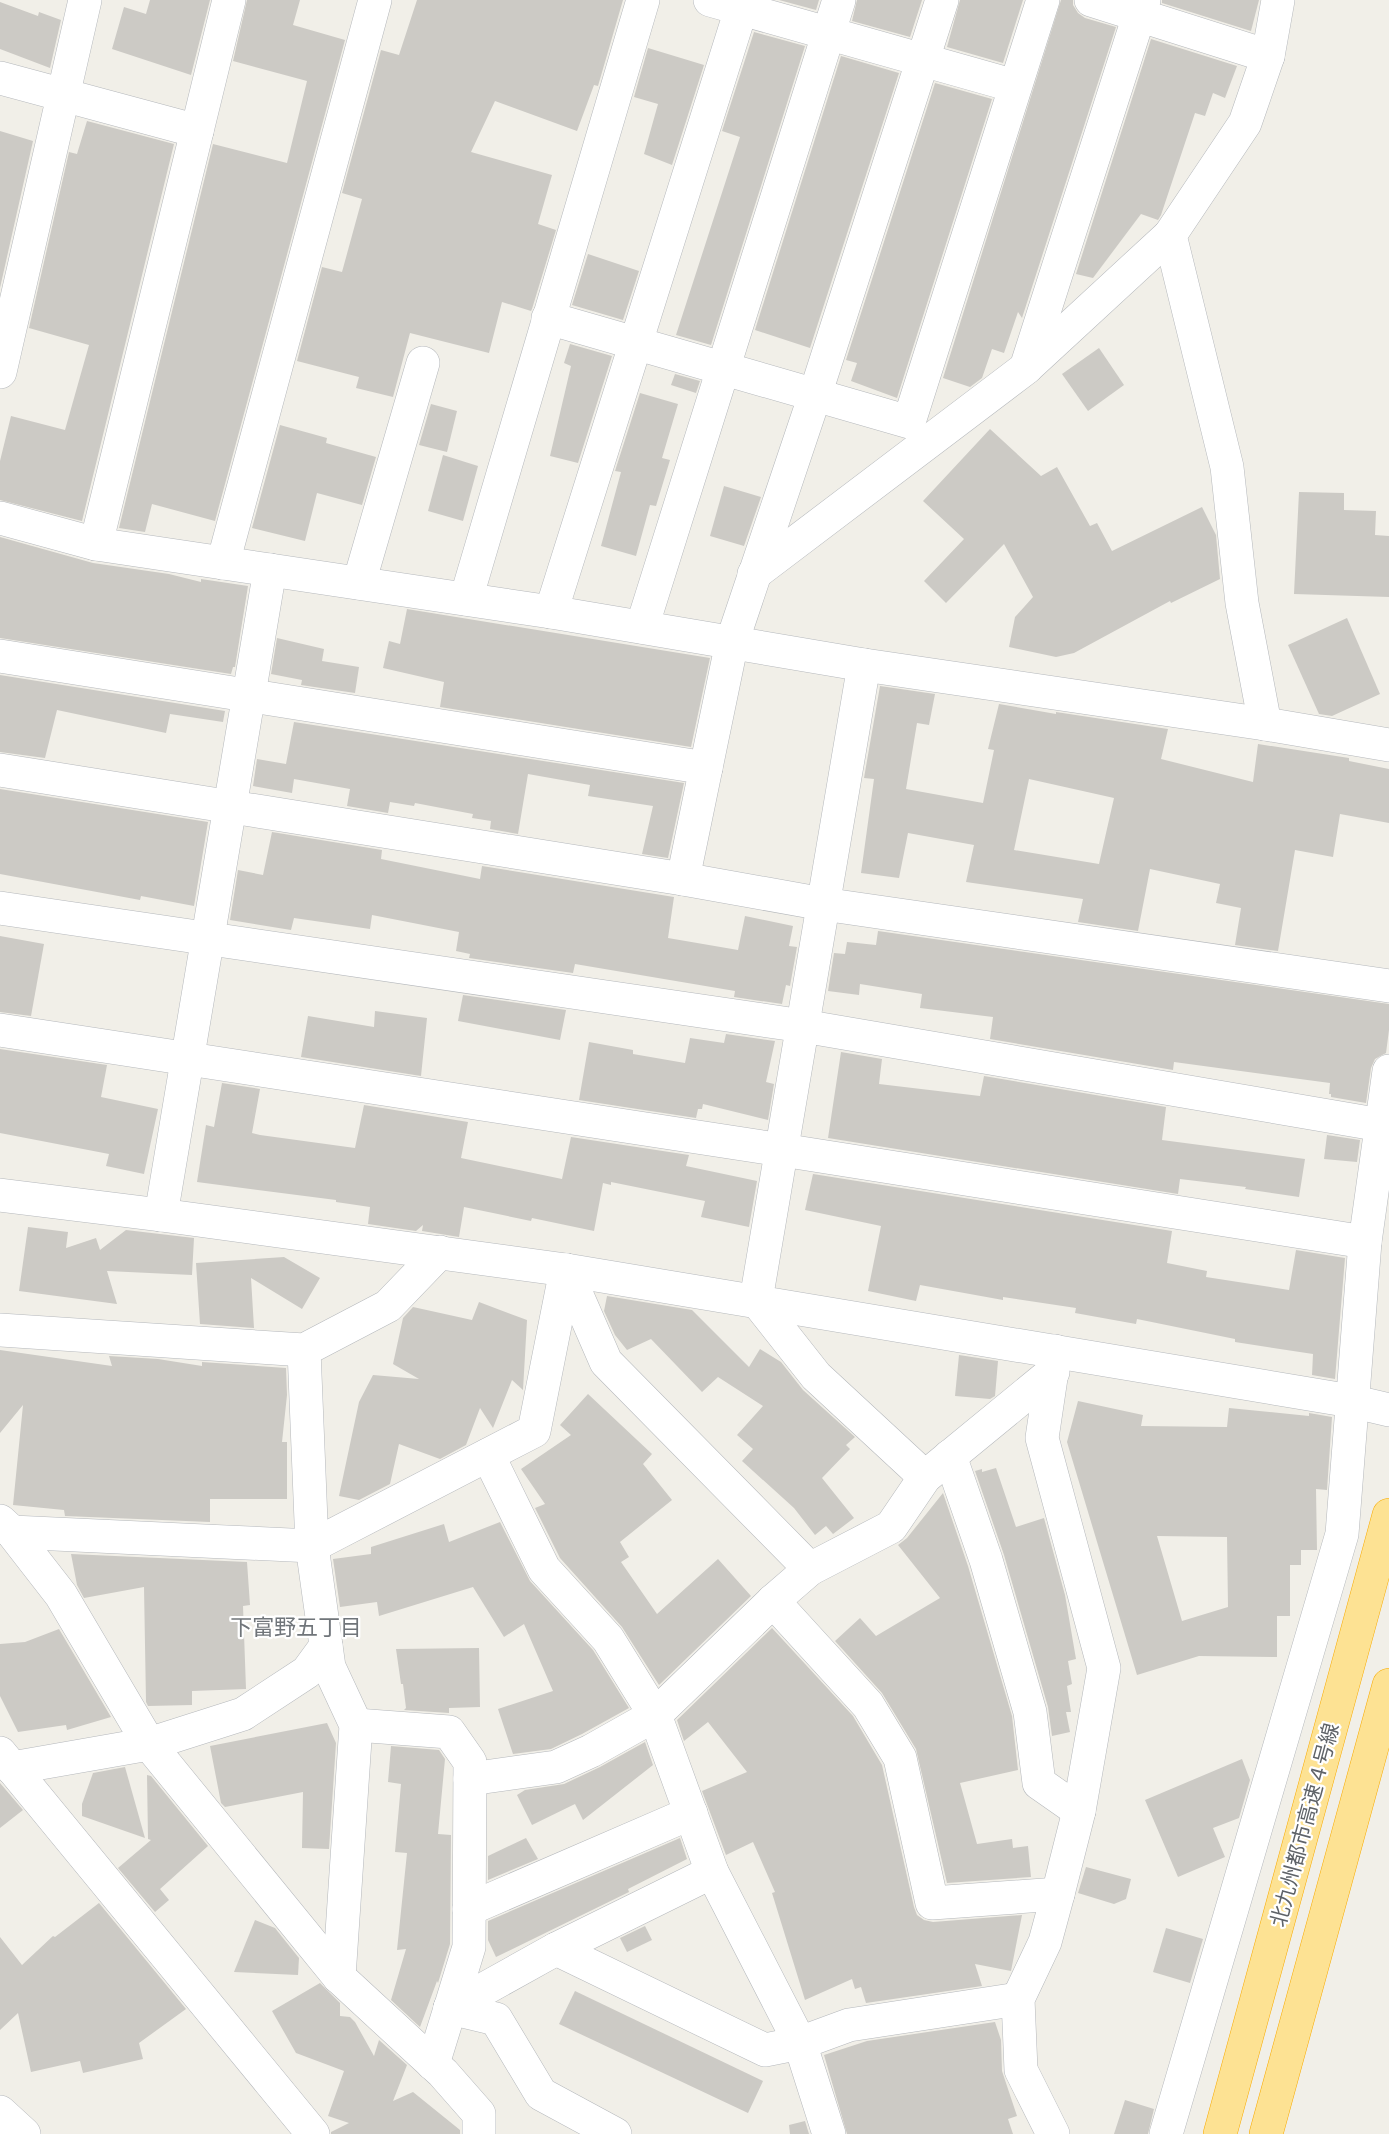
<svg xmlns="http://www.w3.org/2000/svg" width="1389" height="2134" font-family="Rubik,'Noto Sans JP',sans-serif">
  <style>
    .building { fill: #cccac5; fill-rule: evenodd }
    .lines { fill: none; stroke-linecap: round; stroke-linejoin: round }
    .minor-casing { stroke: #b5b8bc; stroke-width: 34 }
    .highway-casing { stroke: #f9ab00; stroke-width: 34 }
    .minor { stroke: #fff; stroke-width: 33 }
    .highway { stroke: #fde293; stroke-width: 33 }
    .labels { text-anchor: middle; stroke-width: 4.5; stroke-linejoin: round; paint-order: stroke }
    .street-label { font-size: 21px; fill: #5f6368; stroke: #fff }
    .neighbourhood-label { font-size: 22px; fill: #70757a; stroke: #fff }
  </style>
  <rect width="100%" height="100%" fill="#f1efe8"/>
  <g class="building">
    <path d="M150 0H210L191 75 112 49 124 7 146 14Z"/>
    <path d="M247 0H300L293 25 345 40 215 521 152 504 145 532 119 528 213 144 287 163 307 81 233 61Z"/>
    <path d="M417 0H623L598 86 594 85 577 131 495 101 471 152 552 175 538 224 556 230 532 309 531 311 502 302 489 353 410 333 393 397 356 388 359 377 297 361 322 267 342 272 362 199 342 193 381 50 399 55Z"/>
    <path d="M779 0H819L816 10Z"/>
    <path d="M857 0H922L910 37 852 21Z"/>
    <path d="M960 0H1023L1003 63 947 47Z"/>
    <path d="M1061 0H1073V5L1078 13 1085 18 1116 27 1022 318 1018 312 1004 353 992 349 982 378 970 387 943 378Z"/>
    <path d="M1162 0H1259L1251 31 1162 3Z"/>
    <path d="M0 2 38 16 39 12 61 20 50 68 0 49Z"/>
    <path d="M754 32 805 46 711 345 676 335 740 137 722 131Z"/>
    <path d="M1151 39 1237 66 1225 98 1213 93 1205 116 1195 113 1161 215 1158 220 1141 214 1093 278 1076 274Z"/>
    <path d="M648 48 704 65 672 165 644 154 658 104 634 97Z"/>
    <path d="M841 56 899 73 810 348 755 330Z"/>
    <path d="M935 83 992 99 897 398 851 381 857 363 846 360Z"/>
    <path d="M87 121 174 144 82 521 0 500V461L11 416 65 430 89 345 29 328 69 152 77 154Z"/>
    <path d="M0 131 33 141 0 288Z"/>
    <path d="M588 254 639 271 623 320 572 305Z"/>
    <path d="M570 344 612 356 578 463 550 456 571 366 564 363Z"/>
    <path d="M1099 348 1124 385 1088 411 1062 374Z"/>
    <path d="M675 374 700 381 696 393 671 385Z"/>
    <path d="M640 393 678 404 662 458 670 460 656 506 650 505 636 556 601 546 621 472 615 471Z"/>
    <path d="M431 404 457 411 447 452 419 445Z"/>
    <path d="M280 425 327 438 326 443 376 457 362 505 317 493 305 541 252 528Z"/>
    <path d="M990 429 1041 476 1057 467 1090 526 1097 523 1112 551 1202 507 1216 535 1220 579 1171 603 1170 601 1074 653 1056 657 1009 647 1015 617 1033 597 1004 544 946 603 924 581 964 539 923 501Z"/>
    <path d="M443 455 478 466 463 521 428 511Z"/>
    <path d="M724 486 761 497 744 546 710 536Z"/>
    <path d="M1299 492 1344 493V510L1376 511 1375 535 1389 536V597L1294 594Z"/>
    <path d="M0 537 93 563 169 574 201 582V579L248 586 235 667H233L231 674 0 638Z"/>
    <path d="M407 609 710 658 691 747 440 707 444 682 383 668 389 641 400 644Z"/>
    <path d="M1347 618 1380 694 1332 716 1319 714 1288 645Z"/>
    <path d="M277 638 324 649 322 661 359 667 355 693 301 685 302 680 271 674Z"/>
    <path d="M0 675 225 711 223 722 170 714 166 733 57 710 45 758 0 752Z"/>
    <path d="M880 686 935 694 929 725 917 723 906 789 983 803 994 750 988 749 999 704 1056 714V712L1168 729 1161 759 1253 782 1258 744 1349 758V761L1389 769V823L1340 814 1333 857 1295 850 1278 951 1235 945 1241 908 1216 903 1220 884 1150 869 1138 931 1078 922 1083 899 966 882 974 845 908 833 899 878 861 873 874 779 864 778ZM1029 779 1114 798 1099 864 1014 850Z"/>
    <path d="M294 722 684 783 668 858 642 854 653 806 588 796 590 785 528 774 518 834 490 829 491 821 472 818 473 814 415 803 414 806 390 802 388 813 347 806 350 789 294 779 292 793 253 786 257 759 286 764Z"/>
    <path d="M0 789 208 822 194 906 141 896 140 900 0 874Z"/>
    <path d="M272 832 382 850 381 859 480 879 482 866 674 897 668 938 738 950 745 916 793 926 789 946 797 947 790 986 786 985 782 1004 734 997 735 991 575 964 573 973 469 958 470 954 456 951 459 932 372 915 370 929 294 918 291 930 230 920 238 870 263 875Z"/>
    <path d="M878 931 1389 1004V1030L1386 1053 1375 1059 1371 1068 1366 1103 1331 1097V1094H1329L1330 1083 1174 1062 1173 1070 990 1039 993 1017 920 1008 922 994 860 984 859 995 828 991 834 953 845 954 847 942 876 945Z"/>
    <path d="M0 936 44 944 31 1016 0 1012Z"/>
    <path d="M463 995 566 1010 560 1040 458 1021Z"/>
    <path d="M375 1011 427 1018 421 1076 301 1057 308 1016 374 1027Z"/>
    <path d="M726 1034 775 1041 766 1082 774 1084 768 1120 703 1104 702 1109H698L696 1118 579 1100 589 1042 633 1050V1054L685 1063 690 1038 724 1043Z"/>
    <path d="M0 1049 107 1065 101 1097 158 1109 144 1174 106 1166 109 1154 0 1133Z"/>
    <path d="M841 1052 882 1059 879 1084 980 1096 984 1076 1166 1107 1162 1140 1305 1159 1299 1197 1245 1189 1246 1187 1180 1179 1178 1194 828 1138Z"/>
    <path d="M222 1083 260 1089 252 1133 260 1135 355 1148 364 1105 468 1122 461 1158 562 1179 571 1137 689 1155 686 1166 757 1181 749 1227 701 1217 705 1201 611 1182V1185L603 1183 594 1231 532 1218 531 1221 464 1207 459 1237 422 1231 423 1225 416 1231 368 1224 370 1207 336 1202V1200L197 1182 206 1125 214 1127Z"/>
    <path d="M1327 1135 1360 1140 1357 1162 1324 1159Z"/>
    <path d="M813 1174 1172 1231 1167 1263 1207 1271 1206 1277 1289 1290 1296 1250 1345 1258 1335 1379 1312 1375 1313 1354 1235 1342V1339L1137 1319 1136 1324 1075 1313 1076 1308 1003 1297V1300L920 1285 916 1301 868 1291 881 1226 805 1210Z"/>
    <path d="M28 1227 68 1232 66 1248 96 1238 100 1250 126 1230 194 1238 192 1275 107 1271 117 1304 19 1291Z"/>
    <path d="M284 1257 320 1278 302 1309 251 1278 254 1328 200 1324 196 1263Z"/>
    <path d="M607 1296 692 1310 749 1367 760 1349 781 1362 803 1390 855 1437 846 1445 850 1449 822 1478 854 1518 833 1534 826 1526 815 1535 794 1508 742 1461 753 1449 737 1435 763 1406 718 1377 702 1392 651 1339 627 1350 615 1335 604 1311Z"/>
    <path d="M479 1302 527 1320 523 1390 512 1380 493 1428 480 1408 466 1445 440 1459 399 1444 390 1484 359 1500 339 1496 359 1402 373 1375 419 1379 393 1364 403 1318 413 1307 472 1320Z"/>
    <path d="M0 1350 112 1366 109 1356 158 1359 202 1366V1362L286 1368 287 1395 282 1442H287V1499H210V1522L65 1516 64 1510 13 1505 23 1405 0 1433Z"/>
    <path d="M959 1355 998 1361 995 1396 990 1399 955 1396Z"/>
    <path d="M588 1394 652 1454 643 1464 672 1500 620 1542 629 1557 621 1562 657 1614 718 1559 751 1596 659 1685 622 1627 560 1558 535 1508 545 1504 521 1469 571 1435 560 1425Z"/>
    <path d="M1078 1401 1143 1415 1141 1426 1227 1427 1229 1408 1309 1416V1413L1332 1417 1327 1490 1316 1489 1317 1550H1301V1565H1290V1616H1277V1657L1199 1656 1137 1675 1067 1442ZM1157 1536 1227 1537 1228 1607 1182 1621Z"/>
    <path d="M996 1468 1016 1527 1044 1518 1065 1595 1076 1659 1068 1661 1072 1684 1067 1686 1071 1712H1066L1070 1732 1052 1736 1048 1707 1004 1555 975 1471 982 1469V1472Z"/>
    <path d="M943 1493 968 1566 1012 1716 1018 1770 960 1783 977 1844 1012 1839 1013 1848 1028 1846 1031 1877 947 1883 916 1749 882 1693 835 1641 860 1618 876 1636 940 1598 898 1545 907 1538Z"/>
    <path d="M500 1522 530 1581 593 1650 629 1708 582 1734 551 1749 513 1754 498 1709 553 1691 524 1624 504 1637 473 1587 379 1616 377 1602 340 1607 333 1559 371 1554V1547L444 1524 449 1542Z"/>
    <path d="M71 1554 247 1562 250 1605 243 1606 246 1689 192 1691V1705L148 1706 146 1702 144 1587 84 1598 77 1585Z"/>
    <path d="M772 1628 853 1716 882 1765 914 1907 917 1915 924 1920 933 1922 1022 1915 1011 1971 975 1964 982 1986 866 2003 861 1987 855 1989 852 1979 805 2000 772 1893 775 1892 753 1842 726 1855 702 1791 747 1772 708 1722 684 1741 677 1720Z"/>
    <path d="M59 1629 111 1717 67 1730 66 1725 18 1732 0 1696V1644L25 1642Z"/>
    <path d="M479 1648 480 1707 449 1708V1713L404 1710 406 1708 403 1684H401L396 1649Z"/>
    <path d="M327 1723 336 1743 329 1849 302 1848 303 1792 225 1807 221 1803 210 1746Z"/>
    <path d="M645 1742 653 1765 583 1820 575 1804 532 1825 517 1795 525 1790 564 1784 600 1767Z"/>
    <path d="M391 1746 439 1750 445 1759 438 1834 451 1835 450 1944 438 1983 437 1981 420 2027 391 2000 406 1949 397 1950 407 1853 395 1852 401 1784 388 1782Z"/>
    <path d="M1242 1759 1250 1780 1239 1818 1213 1828 1225 1857 1178 1877 1145 1800Z"/>
    <path d="M125 1767 145 1838 82 1816V1804L93 1773Z"/>
    <path d="M147 1775 151 1776 208 1846 160 1889 169 1900 155 1912 118 1868 151 1840 148 1839Z"/>
    <path d="M0 1783 23 1810 0 1828Z"/>
    <path d="M526 1838 538 1859 488 1880V1856Z"/>
    <path d="M680 1838 687 1859 628 1889 629 1892 496 1957 488 1940V1921Z"/>
    <path d="M1086 1867 1131 1879 1126 1899 1114 1904 1078 1893Z"/>
    <path d="M99 1903 186 2009 139 2043 143 2059 83 2073 80 2061 31 2072 18 2013 0 2030V1937L22 1965 53 1936 55 1937Z"/>
    <path d="M255 1920 275 1928 299 1958 298 1975 234 1972Z"/>
    <path d="M645 1926 652 1940 627 1952 620 1938Z"/>
    <path d="M1166 1928 1203 1939 1190 1983 1153 1972Z"/>
    <path d="M320 1983 340 2003V2016L350 2017 355 2022 374 2056 379 2040 407 2065 393 2101 413 2092 460 2130V2134H331V2132L349 2123 328 2116 344 2071 296 2053 272 2011Z"/>
    <path d="M575 1991 763 2081 748 2113 559 2024Z"/>
    <path d="M995 2022 1001 2040 1002 2071 1017 2116 1008 2119 1013 2134H847L824 2055 867 2041Z"/>
    <path d="M1125 2100 1154 2109 1148 2134H1114Z"/>
    <path d="M805 2121 809 2134H790L789 2125Z"/>
  </g>
  <g class="lines">
    <defs>
      <g id="minor">
        <path d="M710 0 1015 86"/>
        <path d="M942 0 815 395 732 642 683 879 823 904 1389 986"/>
        <path d="M1091 0 1268 56"/>
        <path d="M0 78 197 131"/>
        <path d="M548 318 909 422 1043 0"/>
        <path d="M1027 367 1170 235"/>
        <path d="M0 372 85 0"/>
        <path d="M0 518 96 544 551 612 864 665 1265 724 1389 745"/>
        <path d="M96 544 229 0"/>
        <path d="M223 563 375 0"/>
        <path d="M754 574 1026 368 1144 0"/>
        <path d="M359 583 423 363"/>
        <path d="M466 599 643 0"/>
        <path d="M551 612 744 0"/>
        <path d="M642 627 839 0"/>
        <path d="M0 656 706 768"/>
        <path d="M864 665 756 1300 816 1376 925 1477"/>
        <path d="M1265 724 1242 603 1227 467 1170 235 1245 123 1268 56 1278 0"/>
        <path d="M0 770 683 879"/>
        <path d="M0 908 803 1026 1381 1125"/>
        <path d="M0 1030 782 1150 1365 1242"/>
        <path d="M0 1195 161 1215 566 1270 1351 1401 1389 1410"/>
        <path d="M161 1215 270 570"/>
        <path d="M566 1270 606 1362 810 1569"/>
        <path d="M0 1330 304 1350 388 1306 440 1252"/>
        <path d="M304 1350 312 1546 329 1667 356 1725 339 1977"/>
        <path d="M488 1455 544 1569 608 1639 655 1715 712 1872 800 2043 829 2134"/>
        <path d="M950 1456 986 1560 1030 1712 1039 1783 1079 1811"/>
        <path d="M0 1521 12 1532 61 1595 149 1744 339 1977 443 2073 479 2114V2134"/>
        <path d="M12 1532 312 1546 534 1431 566 1270"/>
        <path d="M773 1601 868 1705 900 1758 932 1903 1058 1894"/>
        <path d="M356 1725 449 1732 470 1762 469 1947 433 2064"/>
        <path d="M0 1753 313 2134"/>
        <path d="M12 1768 149 1744 243 1714 307 1672 326 1646"/>
        <path d="M470 1779 556 1767 591 1751 655 1715 773 1601 810 1569 891 1527 925 1477 1053 1372"/>
        <path d="M469 1909 691 1813"/>
        <path d="M556 1949 765 2050 800 2043 849 2025 1018 1999"/>
        <path d="M450 2008 556 1949 712 1872"/>
        <path d="M450 2008 496 2019 541 2094 615 2134"/>
        <path d="M0 2112 24 2134"/>
        <path d="M1053 2134 1021 2070 1018 1999 1045 1942 1058 1894 1079 1811 1104 1668 1042 1438 1055 1351"/>
        <path d="M1166 2134 1342 1534 1365 1242 1389 1071"/>
      </g>
      <g id="highway">
        <path d="M1220 2134 1389 1515"/>
        <path d="M1266 2134 1389 1685"/>
      </g>
    </defs>
    <use href="#minor" class="minor-casing"/>
    <use href="#highway" class="highway-casing"/>
    <use href="#minor" class="minor"/>
    <use href="#highway" class="highway"/>
  </g>
  <g class="labels">
    <g class="street-label">
      <text transform="translate(1305 1825) rotate(-75)" y="7">北九州都市高速４号線</text>
    </g>
    <g class="neighbourhood-label">
      <text x="296" y="1635">下富野五丁目</text>
    </g>
  </g>
</svg>
